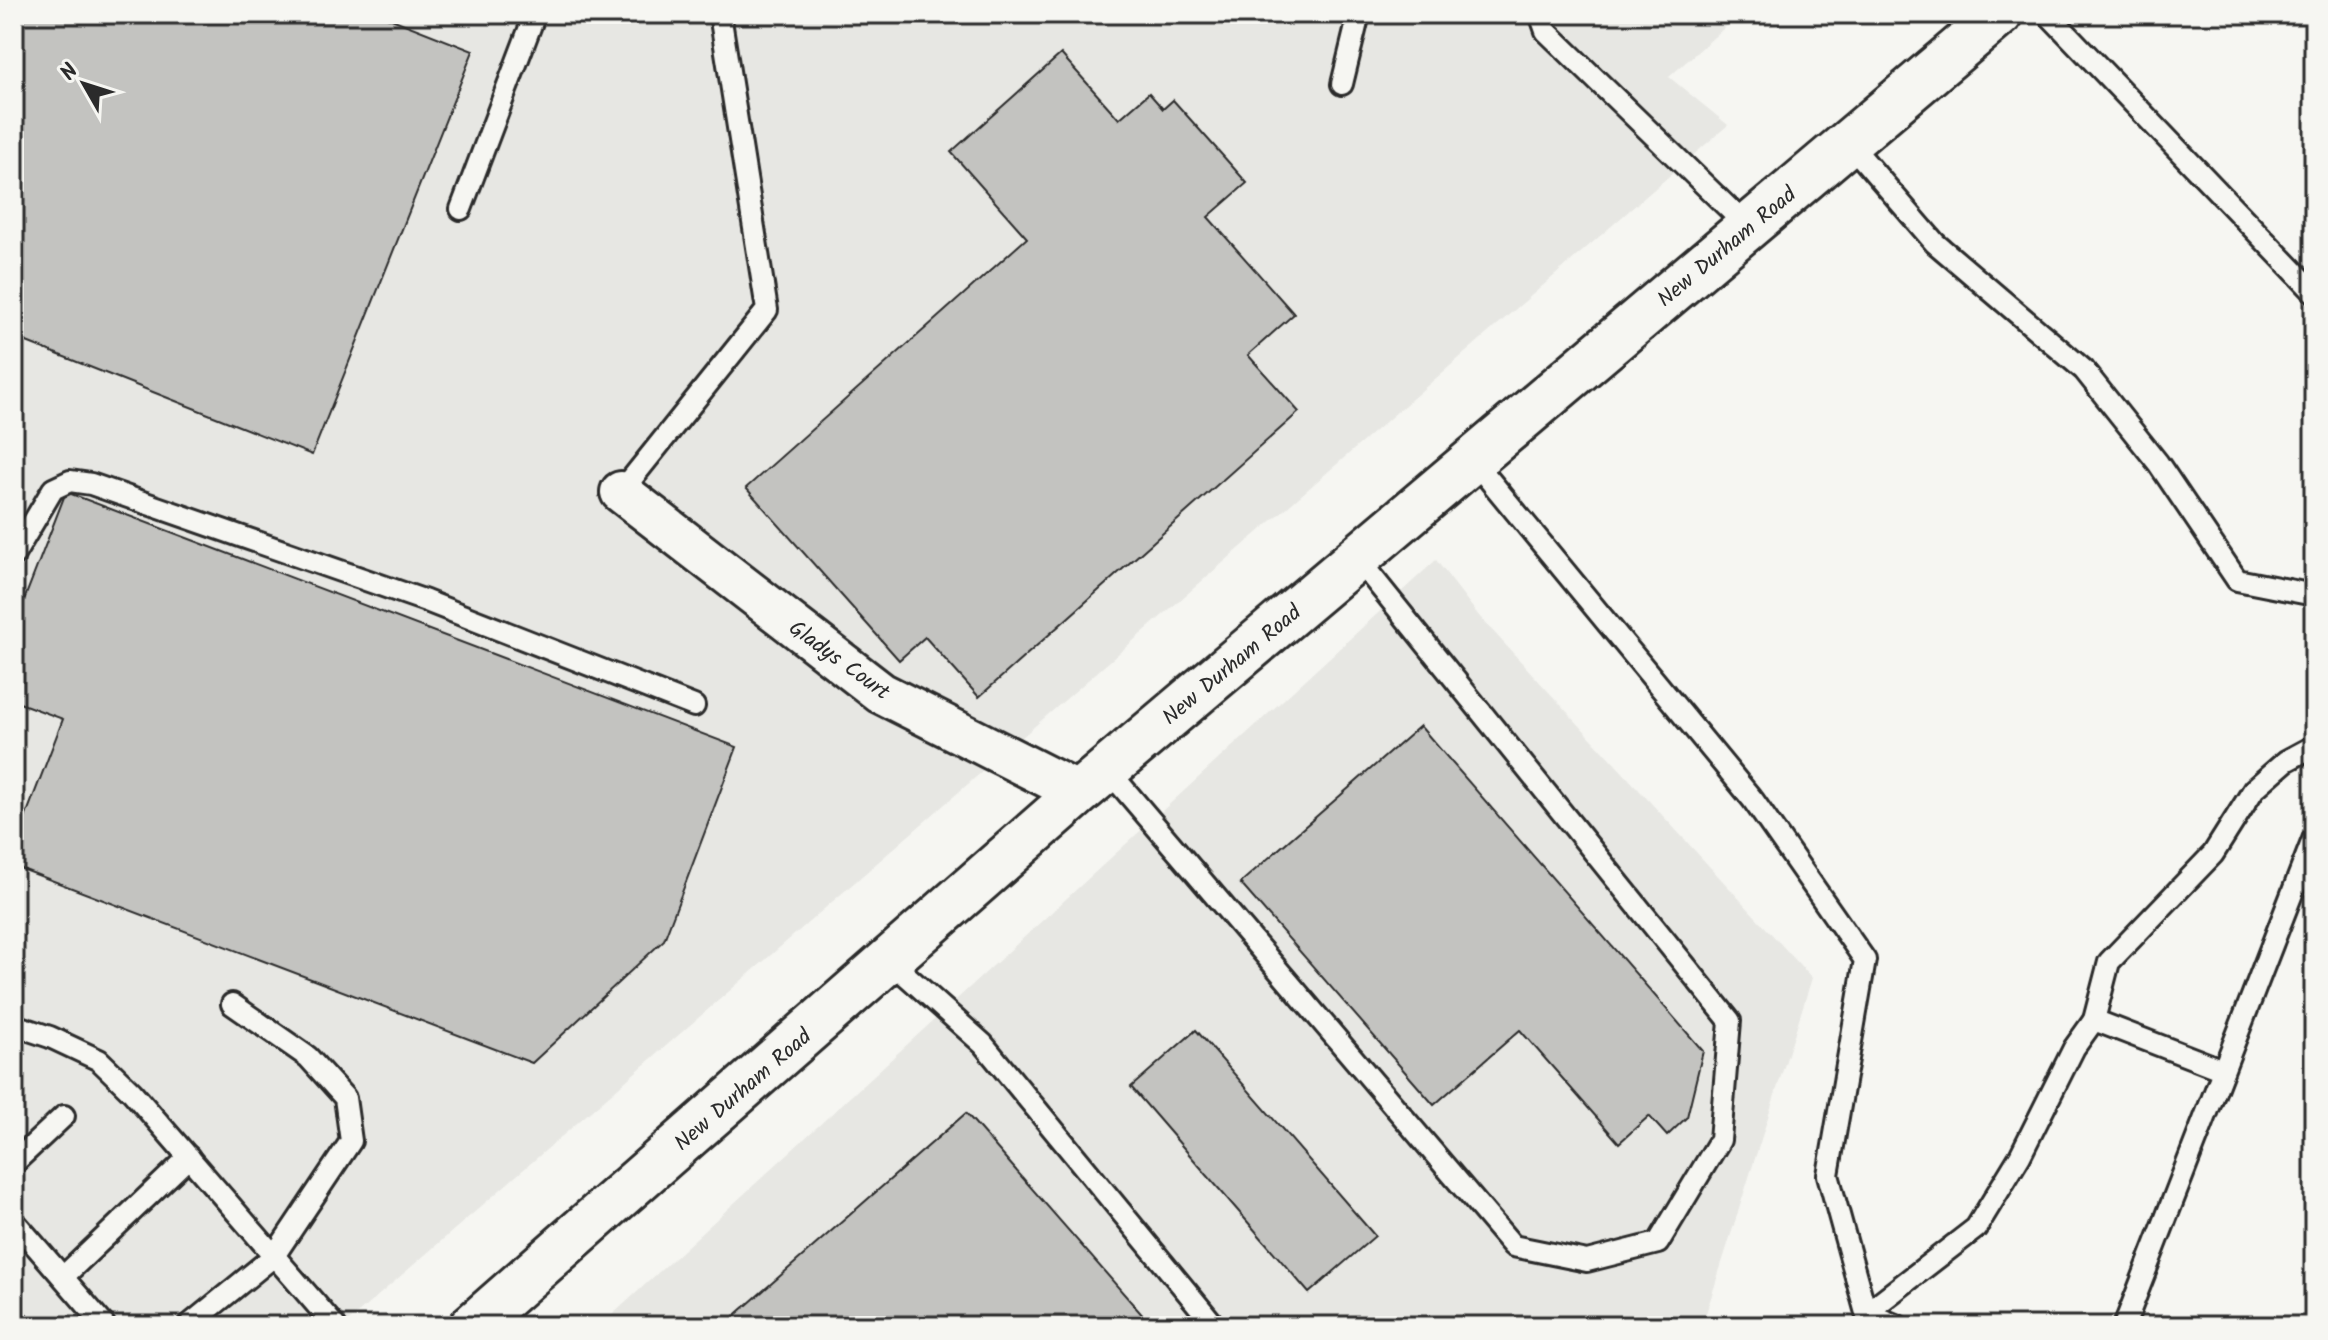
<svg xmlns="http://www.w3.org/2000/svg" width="2328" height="1340" font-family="Kalam,sans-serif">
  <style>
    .built { fill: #e7e7e3 }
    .building { fill: #c3c3c0; stroke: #2b2b2b; stroke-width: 2 }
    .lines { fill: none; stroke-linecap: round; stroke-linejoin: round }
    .service-casing { stroke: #2b2b2b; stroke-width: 26 }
    .minor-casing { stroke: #2b2b2b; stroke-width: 46 }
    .secondary-casing { stroke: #2b2b2b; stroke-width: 50 }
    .service { stroke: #f6f6f2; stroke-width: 20 }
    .minor { stroke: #f6f6f2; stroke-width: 40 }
    .secondary { stroke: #f6f6f2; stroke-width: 44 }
    .labels { text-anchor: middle; stroke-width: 7; stroke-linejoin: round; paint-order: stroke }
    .street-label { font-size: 22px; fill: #2b2b2b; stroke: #f6f6f2 }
  </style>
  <rect width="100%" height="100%" fill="#f6f6f2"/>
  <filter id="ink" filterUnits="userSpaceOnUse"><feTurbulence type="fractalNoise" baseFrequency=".0125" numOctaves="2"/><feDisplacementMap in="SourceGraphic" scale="16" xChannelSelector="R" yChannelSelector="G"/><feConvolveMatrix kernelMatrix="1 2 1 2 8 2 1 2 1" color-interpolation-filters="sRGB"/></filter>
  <g filter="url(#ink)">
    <g class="built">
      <path d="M14 14H1740L1669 77 1728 125 343 1326H14Z"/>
      <path d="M1436 560 1479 616 1812 978 1702 1326H600Z"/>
    </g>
    <g class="building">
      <path d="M14 14H379L473 51 312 455 14 337Z"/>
      <path d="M1061 54 1119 119 1149 93 1163 109 1173 100 1247 183 1208 217 1294 314 1248 355 1299 412 979 697 925 637 899 660 746 488 1027 238 951 152Z"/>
      <path d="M66 492 737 747 664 940 532 1063 14 866V847L63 719 14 701V626Z"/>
      <path d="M1420 726 1703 1051 1687 1117 1667 1136 1649 1116 1619 1143 1520 1030 1434 1105 1240 883Z"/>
      <path d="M1196 1030 1375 1236 1309 1293 1131 1087Z"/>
      <path d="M966 1113 1152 1326H723Z"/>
      <path d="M14 1300 37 1326H14Z"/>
    </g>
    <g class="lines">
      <defs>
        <g id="service">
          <path d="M1540 14 1546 31 1748 227"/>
          <path d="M2048 14 2314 292"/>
          <path d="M1342 84 1359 14"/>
          <path d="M1850 144 1935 243 2084 370 2158 463 2237 580 2314 595"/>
          <path d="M461 209 535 14"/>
          <path d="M1473 460 1753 800 1865 960 1828 1175 1866 1313 1898 1326"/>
          <path d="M621 492 767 310 720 14"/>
          <path d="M14 555 53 489 70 481 91 484 426 601 694 706"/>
          <path d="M1107 769 1513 1246 1587 1261 1658 1243 1720 1140 1730 1021 1357 558"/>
          <path d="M889 960 983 1044 1215 1326"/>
          <path d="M2094 1020 2109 962 2213 854 2254 789 2286 761 2314 746"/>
          <path d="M14 1025 50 1037 99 1060 132 1092 335 1326"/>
          <path d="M14 1163 64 1116"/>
          <path d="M14 1221 105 1326"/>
          <path d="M63 1277 189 1157"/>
          <path d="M1866 1313 1976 1228 2020 1156 2074 1048 2094 1020 2223 1070"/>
          <path d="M188 1326 274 1256 351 1141 345 1098 308 1057 232 1004"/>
          <path d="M2124 1326 2314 837"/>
        </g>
        <path id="minor" d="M621 492 881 693 1079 793"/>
        <path id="secondary" d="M472 1326 1079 793 2000 14"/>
      </defs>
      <use href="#service" class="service-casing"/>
      <use href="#minor" class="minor-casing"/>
      <use href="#secondary" class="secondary-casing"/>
      <use href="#service" class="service"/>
      <use href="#minor" class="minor"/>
      <use href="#secondary" class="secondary"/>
    </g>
  </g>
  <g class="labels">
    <g class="street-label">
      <text transform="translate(1726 246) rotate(-40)" y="8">New Durham Road</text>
      <text transform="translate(840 659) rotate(36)" y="8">Gladys Court</text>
      <text transform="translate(1231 664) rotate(-40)" y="8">New Durham Road</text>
      <text transform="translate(742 1089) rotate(-41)" y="8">New Durham Road</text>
    </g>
  </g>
  <rect width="2328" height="1340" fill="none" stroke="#f6f6f2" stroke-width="48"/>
  <rect x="24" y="24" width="2280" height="1292" fill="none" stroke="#2b2b2b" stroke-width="3" filter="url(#ink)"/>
  <g transform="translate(84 84) rotate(309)" stroke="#f6f6f2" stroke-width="6" paint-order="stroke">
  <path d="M0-6L14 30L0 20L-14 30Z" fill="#2b2b2b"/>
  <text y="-12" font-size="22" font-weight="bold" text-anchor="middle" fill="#2b2b2b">N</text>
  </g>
</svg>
